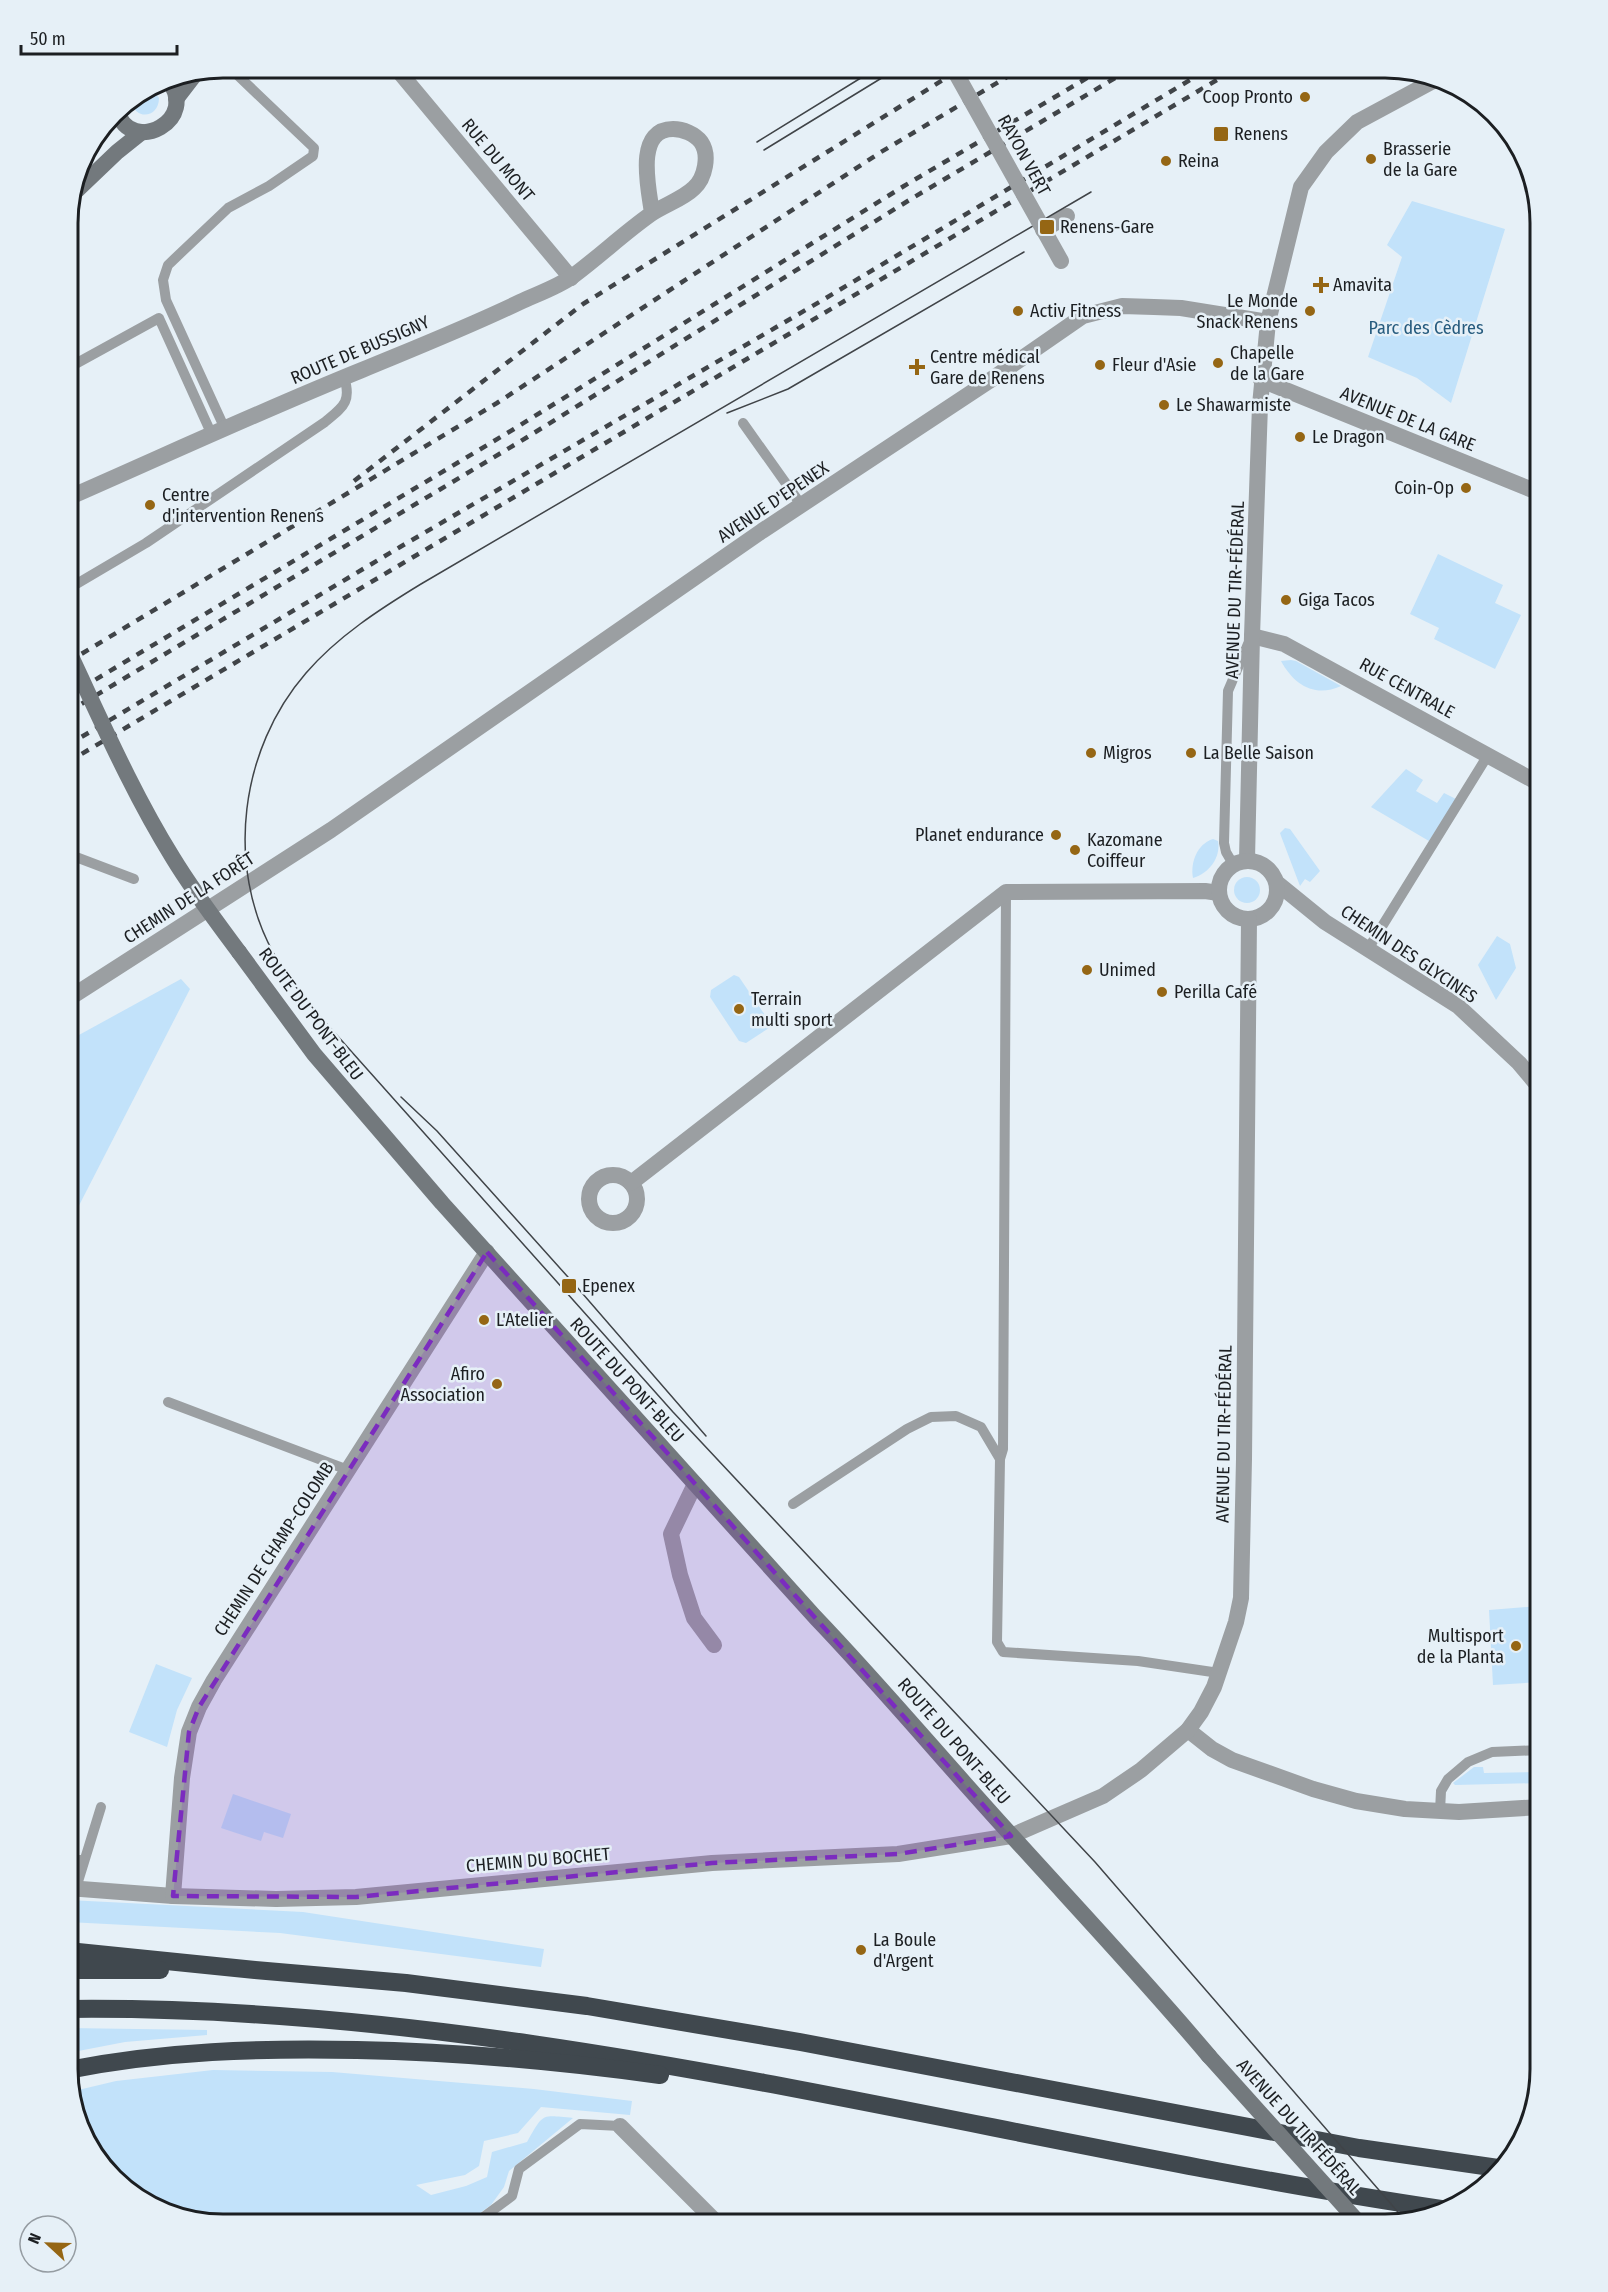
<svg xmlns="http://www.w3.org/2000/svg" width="1608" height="2292" font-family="'Fira Sans Condensed',sans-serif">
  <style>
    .green { fill: #c2e2fa }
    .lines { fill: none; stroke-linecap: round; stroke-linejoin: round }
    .service { stroke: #9b9fa2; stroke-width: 10 }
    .pedestrian { stroke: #9b9fa2; stroke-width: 16 }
    .minor { stroke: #9b9fa2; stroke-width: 16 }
    .tertiary { stroke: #9b9fa2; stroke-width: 16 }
    .secondary { stroke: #73797d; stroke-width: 16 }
    .motorway { stroke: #40484e; stroke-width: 18 }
    .tram { stroke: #404448; stroke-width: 1.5 }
    .rail { stroke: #404448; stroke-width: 4.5; stroke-dasharray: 8 8; stroke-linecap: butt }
    .pedestrian-bridge { stroke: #9b9fa2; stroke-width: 16 }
    .secondary-bridge { stroke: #73797d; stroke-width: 16 }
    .marked { fill: #7b2cbf; fill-opacity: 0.2; stroke: #7b2cbf; stroke-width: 4.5; stroke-dasharray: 12 8; stroke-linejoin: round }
    .poi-dot { fill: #956614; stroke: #e6f0f7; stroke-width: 2 }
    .labels { text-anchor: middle; stroke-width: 5; stroke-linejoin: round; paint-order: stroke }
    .poi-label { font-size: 18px; fill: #1c1f22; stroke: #e6f0f7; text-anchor: start }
    .street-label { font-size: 18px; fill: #1c1f22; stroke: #e6f0f7 }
    .park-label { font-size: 18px; fill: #265b7e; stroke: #e6f0f7 }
    .rim { fill: none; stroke: #1c1f22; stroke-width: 3 }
  </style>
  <rect width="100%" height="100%" fill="#e6f0f7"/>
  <g class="green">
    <path d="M151 88 159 98C159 118 135 121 131 101Z"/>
    <path d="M1412 201 1505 229 1451 403 1417 378 1368 357 1402 257 1387 245Z"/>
    <path d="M1438 554 1503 585 1495 603 1521 615 1495 669 1434 639 1439 628 1410 614Z"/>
    <path d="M1291 660 1296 661 1341 686C1315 698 1294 685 1281 661Z"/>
    <path d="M1406 769 1423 780 1416 791 1437 803 1444 793 1456 799 1429 841 1371 807Z"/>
    <path d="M1285 828 1290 829 1320 871 1310 882 1305 879 1300 886 1281 836 1280 833Z"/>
    <path d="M1213 839 1218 841C1221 858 1209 873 1193 878 1190 863 1197 844 1213 839Z"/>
    <circle cx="1247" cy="890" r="13"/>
    <path d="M1497 936 1510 944 1516 968 1496 1000 1478 965Z"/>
    <path d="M734 975 739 977 769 1021V1028L746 1043 739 1041 710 997 711 990Z"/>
    <path d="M181 979 190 989 68 1227V1041Z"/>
    <path d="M1540 1606V1682L1493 1685 1489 1610Z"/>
    <path d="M156 1664 192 1678 177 1710 167 1747 129 1732Z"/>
    <path d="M1474 1767H1483L1484 1773 1540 1772V1783L1455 1785 1453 1783Z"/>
    <path d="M233 1794 291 1814 283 1838 264 1832 261 1841 221 1828Z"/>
    <path d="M68 1900 303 1912 544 1949 541 1967 280 1933 68 1922Z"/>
    <path d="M68 2028 207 2030V2035L125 2042 68 2053Z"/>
    <path d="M213 2070 332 2072 534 2089 632 2101 630 2115 541 2107 518 2133 484 2141 479 2166 465 2175 416 2185 431 2195 466 2186 487 2177 492 2152 527 2142C544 2113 540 2115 573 2118L509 2171 504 2187 491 2205 465 2224H213L145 2203 89 2147 74 2091 116 2081Z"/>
  </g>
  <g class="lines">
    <g class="service">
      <path d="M68 368 159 318 212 435"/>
      <path d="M743 423 802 506"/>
      <path d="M225 429 166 300 163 280 168 265 228 208 269 186 313 156 314 148 230 68"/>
      <path d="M68 589 146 543 325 422C343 407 352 402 344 377"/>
      <path d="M68 854 134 879"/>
      <path d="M1233 864 1226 852 1224 843 1228 691 1248 644"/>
      <path d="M1368 949 1488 755"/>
      <path d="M168 1402 348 1470"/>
      <path d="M1000 1459 1003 1449 1006 892"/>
      <path d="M793 1504 907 1429 931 1417 956 1416 981 1427 1000 1459 997 1642 1003 1652 1138 1661 1219 1673"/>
      <path d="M1440 1811 1441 1791 1448 1779 1468 1762 1492 1752 1540 1750"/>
      <path d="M68 1860H84"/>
      <path d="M76 1888 101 1807"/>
      <path d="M474 2224 512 2196 519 2169 580 2124 620 2126"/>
    </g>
    <path class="pedestrian" d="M1043 230 1067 216"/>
    <g class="minor">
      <path d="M396 68 571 278"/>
      <path d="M1261 380 1540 493"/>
      <path d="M68 498C166 455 263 410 362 370 415 348 468 327 520 302 537 294 558 287 573 276 600 256 624 233 651 214 664 205 683 199 694 188 705 178 710 155 701 142 695 134 683 129 673 129 634 129 649 190 652 213"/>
      <path d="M1252 636 1284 644 1540 784"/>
      <path d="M1277 883 1325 922 1458 1006 1519 1063 1540 1088"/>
      <path d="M68 999 331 830 762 531 992 379 1083 316 1122 306 1154 307 1181 308 1268 322"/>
      <circle cx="613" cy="1199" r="24"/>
      <path d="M631 1183 1006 892 1205 891 1219 893"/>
      <path d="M695 1484 671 1534 680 1575 694 1618 714 1645"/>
      <path d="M1188 1730 1212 1749 1232 1760 1313 1789 1356 1801 1405 1809 1459 1812 1540 1807"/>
      <path d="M68 1888 173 1896 276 1899 356 1897 712 1863 898 1854 1011 1836"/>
      <path d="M173 1896 182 1778 189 1732 199 1707 214 1680 487 1252"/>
      <path d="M620 2126 718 2224"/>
    </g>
    <g class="tertiary">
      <path d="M1247 860 1252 636 1260 405 1268 322 1301 187 1326 152 1357 122 1435 80"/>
      <circle cx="1248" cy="890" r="29"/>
      <path d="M1011 1836 1103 1796 1141 1770 1188 1730 1201 1712 1214 1687 1236 1622 1241 1598 1244 1459 1249 919"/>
    </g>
    <g class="secondary">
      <path d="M176 99 196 73"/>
      <path d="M117 111C131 157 202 119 167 79"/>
      <path d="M73 194 117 152 142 132"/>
      <path d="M239 952 314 1054 442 1203 815 1617C883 1688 946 1764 1012 1836 1078 1909 1145 1980 1209 2056"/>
    </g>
    <g class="motorway">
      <path d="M68 1951 255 1970 406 1983 587 2006 800 2042 1359 2148 1498 2168"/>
      <path d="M68 1970H160"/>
      <path d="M68 2009C534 2004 983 2141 1441 2209"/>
      <path d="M68 2070C164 2051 259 2048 357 2050 458 2052 559 2061 660 2075"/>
    </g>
    <g class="tram">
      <path d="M757 142 877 68"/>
      <path d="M764 150 898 68"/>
      <path d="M1091 192 421 584C380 609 338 636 306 673 240 749 225 866 274 954 288 979 307 1002 326 1023L673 1412 1095 1862 1404 2219"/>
      <path d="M727 413 788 389 1024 252"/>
      <path d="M401 1097 437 1131 576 1286 706 1436"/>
    </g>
    <g class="rail">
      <path d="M354 481 583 304 962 68"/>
      <path d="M68 662 497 403 881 152 1022 68"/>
      <path d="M68 696 514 429 904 186 1104 68"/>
      <path d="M68 712 521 441 911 199 1132 68"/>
      <path d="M68 745 400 547 821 301 1210 68"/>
      <path d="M68 762 1237 68"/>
    </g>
    <path class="pedestrian-bridge" d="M953 68 1061 261"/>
    <g class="secondary-bridge">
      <path d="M68 650C101 720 132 792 173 858 193 891 216 921 239 952"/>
      <path d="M1209 2056 1360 2224"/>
    </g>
  </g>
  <path class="marked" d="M487 1252 1011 1836 898 1854 712 1863 356 1897 173 1896 189 1732 199 1707Z"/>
  <g class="poi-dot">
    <circle cx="1305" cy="97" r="6"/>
    <rect x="1213" y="126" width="16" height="16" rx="3"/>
    <circle cx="1371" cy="159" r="6"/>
    <circle cx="1166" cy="161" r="6"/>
    <rect x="1039" y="219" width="16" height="16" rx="3"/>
    <path d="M1318 276h6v6h6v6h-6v6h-6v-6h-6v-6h6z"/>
    <circle cx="1018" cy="311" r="6"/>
    <circle cx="1310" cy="311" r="6"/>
    <circle cx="1218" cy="363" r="6"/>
    <circle cx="1100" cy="365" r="6"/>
    <path d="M914 358h6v6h6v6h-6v6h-6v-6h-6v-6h6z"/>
    <circle cx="1164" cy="405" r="6"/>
    <circle cx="1300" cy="437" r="6"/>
    <circle cx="1466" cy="488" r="6"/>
    <circle cx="150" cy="505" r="6"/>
    <circle cx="1286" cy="600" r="6"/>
    <circle cx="1091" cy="753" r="6"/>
    <circle cx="1191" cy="753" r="6"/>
    <circle cx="1056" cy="835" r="6"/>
    <circle cx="1075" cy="850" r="6"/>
    <circle cx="1087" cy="970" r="6"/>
    <circle cx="1162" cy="992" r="6"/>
    <circle cx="739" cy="1009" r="6"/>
    <rect x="561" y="1278" width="16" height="16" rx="3"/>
    <circle cx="484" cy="1320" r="6"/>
    <circle cx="497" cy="1384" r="6"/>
    <circle cx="1516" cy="1646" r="6"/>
    <circle cx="861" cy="1950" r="6"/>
  </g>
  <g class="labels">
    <g class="poi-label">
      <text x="1293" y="103" text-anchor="end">Coop Pronto</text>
      <text x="1234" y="140">Renens</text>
      <text x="1383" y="155">Brasserie<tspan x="1383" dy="21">de la Gare</tspan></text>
      <text x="1178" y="167">Reina</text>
      <text x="1060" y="233">Renens-Gare</text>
      <text x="1333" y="291">Amavita</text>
      <text x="1298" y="307" text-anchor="end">Le Monde<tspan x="1298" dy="21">Snack Renens</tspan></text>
      <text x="1030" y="317">Activ Fitness</text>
      <text x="1230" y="359">Chapelle<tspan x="1230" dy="21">de la Gare</tspan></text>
      <text x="930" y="363">Centre médical<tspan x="930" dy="21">Gare de Renens</tspan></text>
      <text x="1112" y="371">Fleur d'Asie</text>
      <text x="1176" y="411">Le Shawarmiste</text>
      <text x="1312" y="443">Le Dragon</text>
      <text x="1454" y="494" text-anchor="end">Coin-Op</text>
      <text x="162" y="501">Centre<tspan x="162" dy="21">d'intervention Renens</tspan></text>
      <text x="1298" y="606">Giga Tacos</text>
      <text x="1103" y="759">Migros</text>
      <text x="1203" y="759">La Belle Saison</text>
      <text x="1044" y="841" text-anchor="end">Planet endurance</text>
      <text x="1087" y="846">Kazomane<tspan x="1087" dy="21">Coiffeur</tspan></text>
      <text x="1099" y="976">Unimed</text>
      <text x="1174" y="998">Perilla Café</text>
      <text x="751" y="1005">Terrain<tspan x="751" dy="21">multi sport</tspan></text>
      <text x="582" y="1292">Epenex</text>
      <text x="496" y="1326">L'Atelier</text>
      <text x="485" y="1380" text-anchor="end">Afiro<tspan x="485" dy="21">Association</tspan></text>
      <text x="1504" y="1642" text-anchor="end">Multisport<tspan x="1504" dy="21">de la Planta</tspan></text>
      <text x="873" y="1946">La Boule<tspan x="873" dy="21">d'Argent</tspan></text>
    </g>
    <g class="street-label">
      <text transform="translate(1024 155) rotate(61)" y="6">RAYON VERT</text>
      <text transform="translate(498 160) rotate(50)" y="6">RUE DU MONT</text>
      <text transform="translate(360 350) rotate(-23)" y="6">ROUTE DE BUSSIGNY</text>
      <text transform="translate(1408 419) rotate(22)" y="6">AVENUE DE LA GARE</text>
      <text transform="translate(773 502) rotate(-34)" y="6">AVENUE D'EPENEX</text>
      <text transform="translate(1235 590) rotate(-88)" y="6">AVENUE DU TIR-FÉDÉRAL</text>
      <text transform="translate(1407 688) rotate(29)" y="6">RUE CENTRALE</text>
      <text transform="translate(189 898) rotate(-33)" y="6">CHEMIN DE LA FORÊT</text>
      <text transform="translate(1409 954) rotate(34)" y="6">CHEMIN DES GLYCINES</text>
      <text transform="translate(311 1014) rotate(53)" y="6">ROUTE DU PONT-BLEU</text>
      <text transform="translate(627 1380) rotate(48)" y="6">ROUTE DU PONT-BLEU</text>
      <text transform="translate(1224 1434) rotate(-89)" y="6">AVENUE DU TIR-FÉDÉRAL</text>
      <text transform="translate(274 1549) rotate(-57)" y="6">CHEMIN DE CHAMP-COLOMB</text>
      <text transform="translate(954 1741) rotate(49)" y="6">ROUTE DU PONT-BLEU</text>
      <text transform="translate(538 1860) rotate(-5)" y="6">CHEMIN DU BOCHET</text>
      <text transform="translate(1299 2127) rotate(48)" y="6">AVENUE DU TIR FÉDÉRAL</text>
    </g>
    <g class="park-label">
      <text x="1426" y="334">Parc des Cèdres</text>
    </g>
  </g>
  <path d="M0 0H1608V2292H0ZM223 78H1385A145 145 0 0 1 1530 223V2069A145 145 0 0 1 1385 2214H223A145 145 0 0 1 78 2069V223A145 145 0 0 1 223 78Z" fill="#e6f0f7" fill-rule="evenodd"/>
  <path class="rim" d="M223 78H1385A145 145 0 0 1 1530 223V2069A145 145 0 0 1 1385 2214H223A145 145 0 0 1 78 2069V223A145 145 0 0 1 223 78Z"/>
  <g transform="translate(48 2244) rotate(292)"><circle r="28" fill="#e6f0f7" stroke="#959ca2" stroke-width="1.5"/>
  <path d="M0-4.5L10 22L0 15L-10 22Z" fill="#956614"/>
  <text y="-9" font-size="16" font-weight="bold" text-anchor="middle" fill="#1c1f22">N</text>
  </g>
  <path d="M21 45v9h156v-9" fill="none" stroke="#1c1f22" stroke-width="3"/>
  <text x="30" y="45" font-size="18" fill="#1c1f22" stroke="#e6f0f7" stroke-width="4.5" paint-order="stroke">50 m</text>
</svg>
